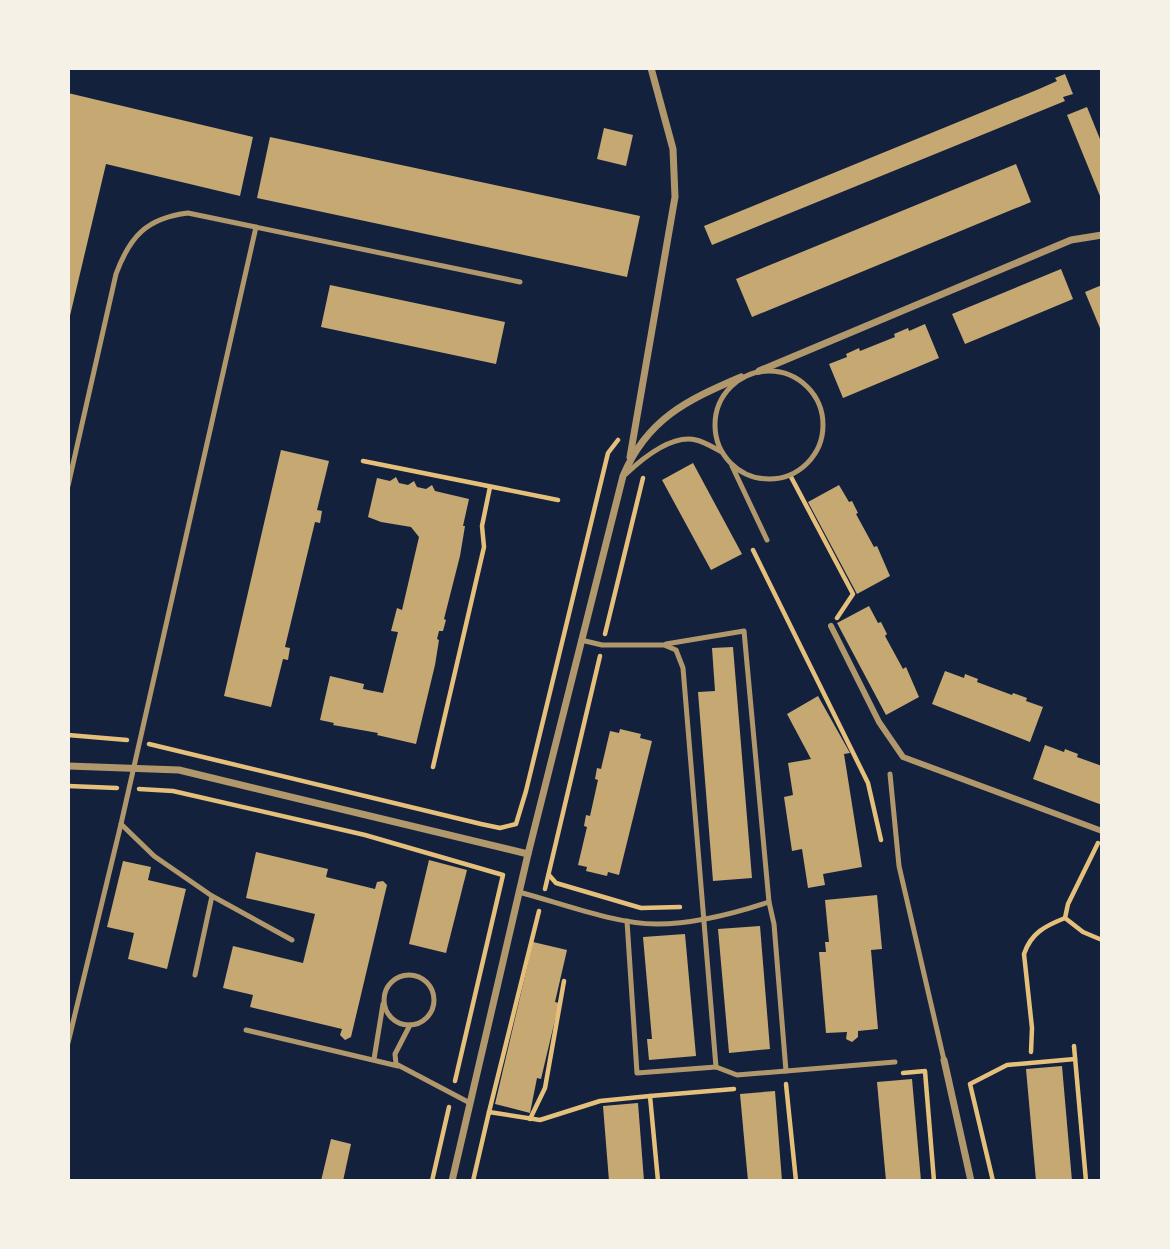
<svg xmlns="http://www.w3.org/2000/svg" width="1170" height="1249" font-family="'Fira Sans',sans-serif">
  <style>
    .building { fill: #c6a872 }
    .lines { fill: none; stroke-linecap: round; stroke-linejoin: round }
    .path { stroke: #e5c07b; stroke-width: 4.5 }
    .service { stroke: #b1986c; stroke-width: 5 }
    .pedestrian { stroke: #b1986c; stroke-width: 6 }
    .minor { stroke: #b1986c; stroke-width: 7 }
  </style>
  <rect width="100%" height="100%" fill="#14213d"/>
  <g class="building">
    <path d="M1065 74 1073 94 1063 97 1065 101 712 245 704 226 1039 89 1057 81 1055 78Z"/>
    <path d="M68 93 253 137 240 196 106 164 69 320Z"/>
    <path d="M1087 107 1102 144V201L1067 115Z"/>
    <path d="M604 128 633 135 626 166 597 159Z"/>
    <path d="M270 137 640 216 627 277 257 198Z"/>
    <path d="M1016 164 1031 202 752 317 736 279Z"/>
    <path d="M1061 269 1073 299 965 344 952 314Z"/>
    <path d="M330 285 505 322 496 364 321 327Z"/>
    <path d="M1102 285V333L1085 292Z"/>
    <path d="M925 324 939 358 843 398 829 364 847 357 846 354 859 348 860 351 895 337 894 334 908 328 909 331Z"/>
    <path d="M281 450 329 461 317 510 322 511 320 523 315 522 285 647 290 648 288 660 283 659 271 707 224 696Z"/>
    <path d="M693 463 742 554 711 570 662 480Z"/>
    <path d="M396 477 399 483 408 485 414 481 417 487 426 489 432 485 435 491 469 499 463 526H465L460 556 444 619 446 620 443 631H439L437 639 439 640 435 665 416 744 377 735 378 733 333 725 334 723 320 720 330 676 364 684 363 689 383 693 398 632 391 631 397 608 402 610 419 537 411 527 381 522 368 517 377 478 390 481Z"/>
    <path d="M839 485 849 502 852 501 858 513 856 514 874 547 877 546 890 576 857 594 808 502Z"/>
    <path d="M869 606 878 623 881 622 887 634 885 636 903 669 906 667 919 697 886 715 837 623Z"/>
    <path d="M733 647 752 878 713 881 698 692 715 691 712 648Z"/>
    <path d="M945 671 964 678 965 674 978 679 977 682 1012 695 1013 693 1027 698 1026 701 1043 707 1030 742 932 704Z"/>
    <path d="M818 696 850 753 844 754 862 867 823 874 825 885 808 888 802 849 792 851 784 797 793 795 788 763 811 759 787 714Z"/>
    <path d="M620 729 641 734 640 738 652 741 619 875 608 872 607 876 586 871 587 867 578 865 587 827 584 826 586 815 590 816 598 780 595 779 597 768 601 769 610 731 619 733Z"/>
    <path d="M1045 745 1064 752 1065 749 1078 754 1077 757 1102 766V805L1033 779Z"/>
    <path d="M256 852 328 869 326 877 375 889 377 882 383 881 387 885 351 1037 345 1040 340 1035 342 1029 250 1007 253 995 223 988 233 946 303 963 315 914 246 898Z"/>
    <path d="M429 860 467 870 446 953 409 944Z"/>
    <path d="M123 861 151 867 148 880 186 889 167 969 128 959 134 933 107 927Z"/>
    <path d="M877 895 882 949 871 950 878 1029 858 1031V1037L852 1042 846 1039 847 1032 826 1033 819 952H826L825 942H829L825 900Z"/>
    <path d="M760 926 770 1049 729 1053 718 929Z"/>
    <path d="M685 934 696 1056 649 1060 647 1039H652L643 937Z"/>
    <path d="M533 942 567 950 555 1002 559 1003 541 1079 537 1078 530 1113 495 1104Z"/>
    <path d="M1062 1066 1072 1181H1036L1026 1069Z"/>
    <path d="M912 1079 921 1181H886L877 1082Z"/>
    <path d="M775 1091 782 1181H748L740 1094Z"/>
    <path d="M638 1103 644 1181H609L603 1106Z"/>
    <path d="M331 1139 351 1144 343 1181H321Z"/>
  </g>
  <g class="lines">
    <g class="path">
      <path d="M363 461 558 500"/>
      <path d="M790 475 853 594 837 618"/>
      <path d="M753 550 868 783 881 840"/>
      <path d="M605 634 643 478"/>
      <path d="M68 735 127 740"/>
      <path d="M149 744 481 824 500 828 516 824 526 791 608 453 618 440"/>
      <path d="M433 767 484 547 482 526 490 487"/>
      <path d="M68 786 117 788"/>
      <path d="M139 789 173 791 365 835 503 875 455 1081"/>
      <path d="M1098 843 1068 904 1065 918 1083 932 1102 940"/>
      <path d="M549 875 556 883 641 908 680 907"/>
      <path d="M545 889 600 656"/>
      <path d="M1074 1046 1086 1181"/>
      <path d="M1031 1052 1032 1028 1024 954C1031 933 1045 926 1065 918"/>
      <path d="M903 1073 925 1071 934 1181"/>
      <path d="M786 1084 796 1181"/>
      <path d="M489 1112 539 911"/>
      <path d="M530 1119 545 1088 564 981"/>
      <path d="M432 1181 449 1107"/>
      <path d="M473 1181 489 1112 540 1120 600 1101 650 1096"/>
      <path d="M658 1181 650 1096 734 1089"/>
      <path d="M993 1181 970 1084 1007 1065 1075 1059"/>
    </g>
    <g class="service">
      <circle cx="769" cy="425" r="54"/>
      <path d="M732 466 767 540"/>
      <path d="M626 474C642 459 671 434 696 440 705 442 714 448 722 452"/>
      <path d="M68 486 116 274C130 236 147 218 188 213L520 282"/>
      <path d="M581 640 602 645H664L676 650 683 668 716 1067 637 1073 627 921"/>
      <path d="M666 644 744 631 769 902 774 924 786 1071"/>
      <path d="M890 774 899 866 944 1060"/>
      <path d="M121 824 154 856 212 896 195 975"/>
      <path d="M519 892C560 903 615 924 657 924 694 924 733 914 769 902"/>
      <path d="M212 896 292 940"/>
      <circle cx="409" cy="1000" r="25"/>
      <path d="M410 1025 395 1054 396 1064 470 1103"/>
      <path d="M246 1030 398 1066"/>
      <path d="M68 1043 121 824 256 227"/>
      <path d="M374 1059 383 1004"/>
      <path d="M716 1067 737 1075 895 1062"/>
    </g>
    <path class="pedestrian" d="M831 626 879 722 903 757 1102 831"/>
    <g class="minor">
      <path d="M759 371 1071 240 1102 235"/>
      <path d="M630 457 675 197 673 149 651 68"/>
      <path d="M68 766 179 770 528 854"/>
      <path d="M944 1060 971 1181"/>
      <path d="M452 1181 528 854 623 476C647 419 687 400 741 377"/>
    </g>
  </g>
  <rect width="1170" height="1249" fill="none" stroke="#f6f1e7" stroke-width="140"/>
</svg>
